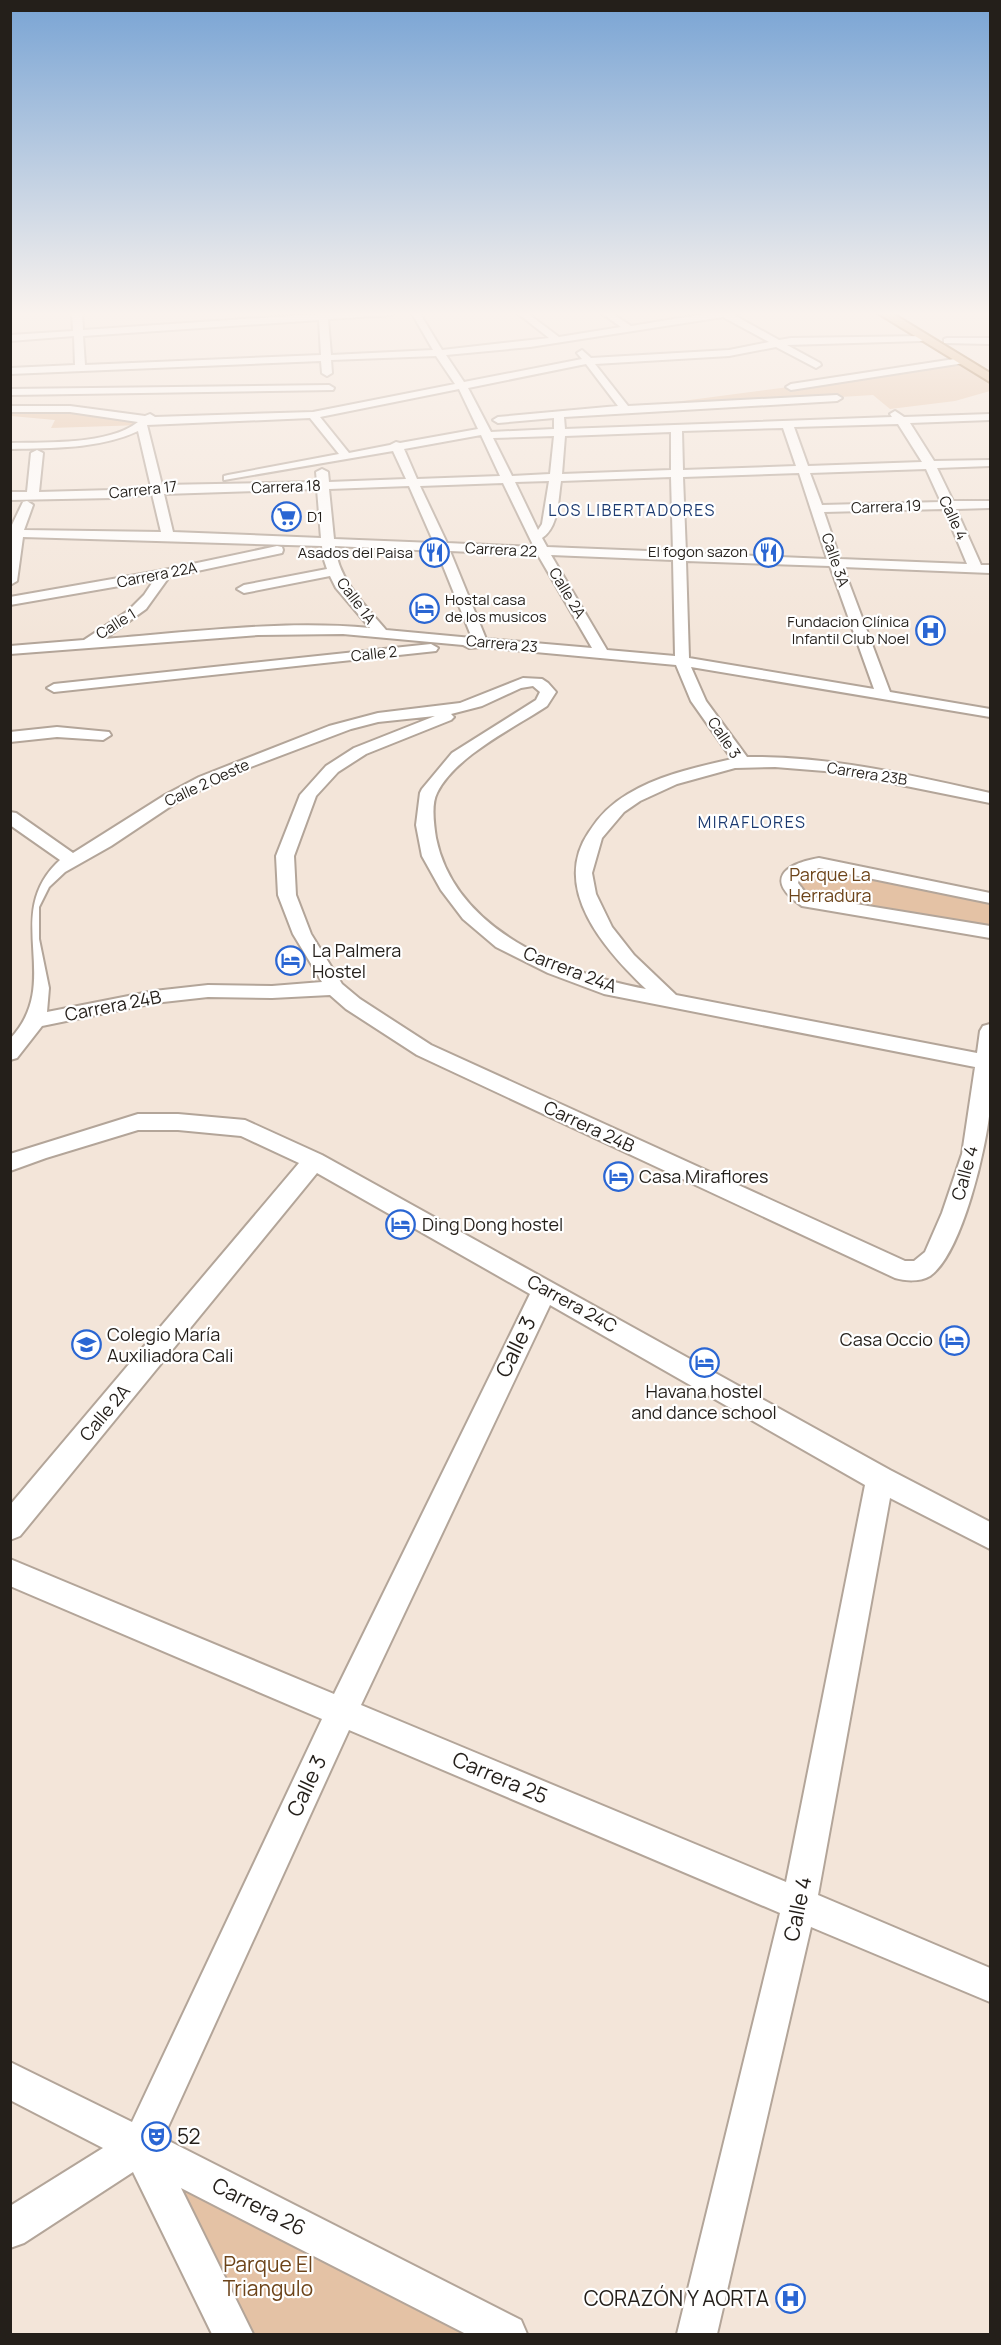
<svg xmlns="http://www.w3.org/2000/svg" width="1001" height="2345" font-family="Manrope,sans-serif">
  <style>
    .green { fill: #e4c2a5 }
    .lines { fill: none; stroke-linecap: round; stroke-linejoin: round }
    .minor-casing { stroke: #b3a599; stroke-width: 4 }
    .major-casing { stroke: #8a571e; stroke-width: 4 }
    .minor { fill: #fff; fill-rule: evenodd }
    .major { fill: #daac79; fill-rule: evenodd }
    .labels { text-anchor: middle; stroke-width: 4.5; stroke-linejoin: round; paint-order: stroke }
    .far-street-label { font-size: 15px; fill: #241f1a; stroke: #fff }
    .far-poi-label { font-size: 15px; fill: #241f1a; stroke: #fff; text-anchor: end }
    .far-neighbourhood-label { font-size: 16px; letter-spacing: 1.5px; fill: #1c3a70; stroke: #fff }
    .park-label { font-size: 18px; fill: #6d441a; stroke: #fff }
    .poi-label { font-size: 18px; fill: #241f1a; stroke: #fff; text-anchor: start }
    .street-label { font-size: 18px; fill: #241f1a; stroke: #fff }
    .near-street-label { font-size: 21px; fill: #241f1a; stroke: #fff }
    .near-poi-label { font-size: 21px; fill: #241f1a; stroke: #fff; text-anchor: start }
    .near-park-label { font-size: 21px; fill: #6d441a; stroke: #fff }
  </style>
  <rect width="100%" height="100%" fill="#f3e5d9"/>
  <g class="green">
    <path d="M961 361 990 378V391L955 401 890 409 873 395 676 407 667 403 842 380Z"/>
    <path d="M41 408 149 420 142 425 51 428 55 420 11 416 10 409Z"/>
    <path d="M834 865 990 898V932L823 906 796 895 794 870Z"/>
    <path d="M140 2146 507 2334H233Z"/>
  </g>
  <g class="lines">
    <defs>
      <g id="minor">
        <path d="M72 312H82L83 330 319 314V312H397L392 315 328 319 331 355 433 350 411 312H419L442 350 549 338 516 312H526L559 337 621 327 600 312H610L631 326 717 312H741L734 315 779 340 791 338 924 336V340L921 341 787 345 820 363 821 365 816 368 776 347 729 356 595 364 628 406 837 395 842 398 837 401 564 417 565 429 892 417 890 414 895 411 904 417 990 414V420L910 423 934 461 990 460V466L937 468 953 501H990V508L956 509 981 565H990V573L843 567 890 692 990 709V717L691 667 706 701 747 757C830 756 910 775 990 793V803L837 772 775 767 735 768 677 784 640 801 624 812 602 838 592 873 596 894 612 927 634 955 676 995 977 1053 980 1031 983 1026 990 1024C990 1051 993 1080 990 1107 987 1146 962 1254 930 1276 920 1282 905 1281 895 1278L417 1055 346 1009 330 995 272 998 208 997 154 1003 42 1026 17 1058 10 1060V1039C65 981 0 915 60 860L10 825V812L16 813 73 853 165 795 199 777 329 726 378 713 460 703 523 678 542 679 548 683 556 692 547 706C514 728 455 756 437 793 431 804 434 825 436 838 455 931 563 973 646 989 606 951 550 889 589 832 599 816 611 804 628 794 659 775 697 767 732 759L691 701 676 665 482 647 469 648 463 645 343 634 258 635 10 654V646L84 640 128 611 144 595 154 580 10 605V597L164 570 277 546 282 547 283 550 282 553 169 577 146 609 104 639C192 632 282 620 370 628L336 588 330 576 244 593 237 589 244 585 327 569 323 557 322 546 23 537 17 581 10 585V529L23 502 27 501 33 505 24 530 161 532 152 494 113 498 10 500V492H27L31 453 37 450 43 453 39 492 113 490 151 487 138 431C99 449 53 448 10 449V443C47 442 109 445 138 422L70 412H10V406H70L145 416 150 414 155 417 313 412 455 384 436 356 331 360 332 373 327 376 322 373 321 361 10 374V368L75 365 74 336 10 341V335L73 331ZM723 317 769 342 729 350 591 358 582 350 577 353 582 359 464 382 446 355 530 347ZM319 320 321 355 85 365 83 336ZM586 364 618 406 498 417 493 420 498 423 554 418V429L491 432 468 388ZM459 389 478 429 400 443 396 442 390 445 349 453 320 417ZM310 418 339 454 228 475 224 476V480L393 451 406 479 329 482 328 472 322 469 316 472 317 482 162 485 147 425ZM898 424 922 462 808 466 794 427ZM783 428 796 466 683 470 682 431ZM671 432V470L562 474 565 436ZM481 435 500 476 417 479 404 449ZM554 436 550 474 512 476 493 438ZM926 469 941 502 822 505 810 473ZM799 473 827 559 686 553 683 477ZM671 477 673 552 547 547 542 538C559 527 558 499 561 481ZM549 481 542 524 538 530 515 482ZM503 483 534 547 447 543 420 486ZM409 486 434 543 334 539 329 489ZM317 489 321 538 173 532 164 494ZM944 509 967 564 840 559 824 512ZM335 546 437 551 472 638 386 630C365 605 338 580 335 546ZM450 551 538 555 592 648 486 639ZM551 555 673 560 675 656 607 650ZM686 561 830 566 874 689 689 658ZM533 686 540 692 536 700 452 753 422 789 420 793 416 825 422 856 441 890 463 919 496 947 548 973 604 994 975 1067 962 1154 942 1213 925 1252 914 1261H905L431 1045 360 999 342 984 311 934 296 895 294 856 316 796 338 772 366 754 451 720 454 717 451 714 482 706 521 688ZM435 716 354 748 326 766 300 795 276 856 278 895 293 934 322 982 272 986 208 985 154 991 47 1012 49 988 39 939V907L49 887 65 872 111 846 177 802 232 774 351 729 378 722Z"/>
        <path d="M947 338H990V344L944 343V339Z"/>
        <path d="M961 358 964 359V363L791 390 786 387 791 384Z"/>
        <path d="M329 385 334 388 333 390 10 395V389Z"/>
        <path d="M431 644 438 648 436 651 54 692 47 688 54 684Z"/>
        <path d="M57 727 109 732 111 735 103 740 57 737 10 742V732Z"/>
        <path d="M819 858 990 893V903L819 868 800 876 798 883 804 891 813 897 990 926V938L802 906C764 880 784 864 819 858Z"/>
        <path d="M138 1114H178L245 1120 322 1155 890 1470 990 1522V1549L890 1498 818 1895 990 1968V2002L811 1927 717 2334H677L780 1913 349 1730 163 2138 521 2320 527 2334H466L181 2188 253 2334H212L133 2172 24 2243 10 2248V2206L103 2148 10 2100V2062L132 2122 322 1719 10 1586V1559L334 1694 530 1294 317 1173 20 1536 10 1540V1505L299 1163 241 1136 178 1130H138L46 1158 10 1171V1154ZM550 1305 865 1485 786 1882 361 1705Z"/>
      </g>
      <path id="major" d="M876 312H890L990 373V382Z"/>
    </defs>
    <use href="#minor" class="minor-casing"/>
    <use href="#major" class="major-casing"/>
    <use href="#minor" class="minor"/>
    <use href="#major" class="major"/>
  </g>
  <linearGradient id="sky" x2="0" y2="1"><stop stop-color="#79a4d4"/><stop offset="0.49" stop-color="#faf3ee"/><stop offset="1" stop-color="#faf3ee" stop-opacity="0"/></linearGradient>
  <rect width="1001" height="640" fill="url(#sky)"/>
  <defs>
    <symbol id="supermarket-ring" viewBox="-11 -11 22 22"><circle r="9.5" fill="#fff" stroke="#2a66d3" stroke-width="1.5"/><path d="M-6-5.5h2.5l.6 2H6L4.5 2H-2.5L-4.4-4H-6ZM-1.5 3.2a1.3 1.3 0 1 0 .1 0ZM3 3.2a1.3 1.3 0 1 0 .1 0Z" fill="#2a66d3"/></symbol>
    <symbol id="restaurant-ring" viewBox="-11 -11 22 22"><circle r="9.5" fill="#fff" stroke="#2a66d3" stroke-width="1.5"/><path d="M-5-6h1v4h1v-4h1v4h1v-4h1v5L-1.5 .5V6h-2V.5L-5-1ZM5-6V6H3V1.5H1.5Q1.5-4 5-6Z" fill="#2a66d3"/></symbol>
    <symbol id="hotel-ring" viewBox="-11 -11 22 22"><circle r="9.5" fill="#fff" stroke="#2a66d3" stroke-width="1.5"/><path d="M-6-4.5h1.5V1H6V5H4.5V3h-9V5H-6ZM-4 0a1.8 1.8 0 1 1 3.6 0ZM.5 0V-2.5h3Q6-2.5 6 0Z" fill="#2a66d3"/></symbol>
    <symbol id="hospital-ring" viewBox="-11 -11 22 22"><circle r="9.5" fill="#fff" stroke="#2a66d3" stroke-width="1.5"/><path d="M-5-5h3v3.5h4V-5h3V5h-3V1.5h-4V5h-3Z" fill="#2a66d3"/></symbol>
    <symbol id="school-ring" viewBox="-11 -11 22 22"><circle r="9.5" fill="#fff" stroke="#2a66d3" stroke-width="1.5"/><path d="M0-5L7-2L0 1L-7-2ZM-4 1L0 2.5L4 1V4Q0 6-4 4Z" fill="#2a66d3"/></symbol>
    <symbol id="theatre-ring" viewBox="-11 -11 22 22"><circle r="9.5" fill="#fff" stroke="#2a66d3" stroke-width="1.5"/><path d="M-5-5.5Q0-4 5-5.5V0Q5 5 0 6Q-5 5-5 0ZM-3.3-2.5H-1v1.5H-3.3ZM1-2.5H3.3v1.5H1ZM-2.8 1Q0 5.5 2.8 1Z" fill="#2a66d3"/></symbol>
  </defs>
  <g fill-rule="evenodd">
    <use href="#supermarket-ring" x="270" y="500" width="33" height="33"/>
    <use href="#restaurant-ring" x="752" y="536" width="33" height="33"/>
    <use href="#restaurant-ring" x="418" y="536" width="33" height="33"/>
    <use href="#hotel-ring" x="408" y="592" width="33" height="33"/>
    <use href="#hospital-ring" x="914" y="614" width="33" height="33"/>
    <use href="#hotel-ring" x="274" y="944" width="33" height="33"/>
    <use href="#hotel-ring" x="602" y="1160" width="33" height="33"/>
    <use href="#hotel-ring" x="384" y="1208" width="33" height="33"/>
    <use href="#hotel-ring" x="938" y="1324" width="33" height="33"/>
    <use href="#school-ring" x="70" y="1328" width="33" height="33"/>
    <use href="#hotel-ring" x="688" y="1346" width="33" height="33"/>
    <use href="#theatre-ring" x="140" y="2120" width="33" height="33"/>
    <use href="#hospital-ring" x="774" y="2282" width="33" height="33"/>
  </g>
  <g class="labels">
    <g class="far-street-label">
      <text transform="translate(286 487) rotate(-2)" y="5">Carrera 18</text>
      <text transform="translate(143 490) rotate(-6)" y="5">Carrera 17</text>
      <text transform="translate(886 507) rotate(-2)" y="5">Carrera 19</text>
      <text transform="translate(953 518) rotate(65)" y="5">Calle 4</text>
      <text transform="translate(501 550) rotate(3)" y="5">Carrera 22</text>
      <text transform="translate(835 560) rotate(71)" y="5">Calle 3A</text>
      <text transform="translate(157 575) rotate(-11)" y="5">Carrera 22A</text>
      <text transform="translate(567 593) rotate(59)" y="5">Calle 2A</text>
      <text transform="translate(356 601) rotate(53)" y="5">Calle 1A</text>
      <text transform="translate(116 624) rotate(-32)" y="5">Calle 1</text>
      <text transform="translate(502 644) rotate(5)" y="5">Carrera 23</text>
      <text transform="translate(374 654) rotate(-6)" y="5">Calle 2</text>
      <text transform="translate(724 738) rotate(56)" y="5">Calle 3</text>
      <text transform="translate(867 774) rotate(9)" y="5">Carrera 23B</text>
      <text transform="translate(207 783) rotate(-25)" y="5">Calle 2 Oeste</text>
    </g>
    <g class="far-poi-label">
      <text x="307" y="522" text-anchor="start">D1</text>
      <text x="748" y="557">El fogon sazon</text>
      <text x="413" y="558">Asados del Paisa</text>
      <text x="445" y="605" text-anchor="start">Hostal casa<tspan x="445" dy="17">de los musicos</tspan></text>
      <text x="909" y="627">Fundacion Clínica<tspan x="909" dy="17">Infantil Club Noel</tspan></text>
    </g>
    <g class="far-neighbourhood-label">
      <text x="632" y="516">LOS LIBERTADORES</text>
      <text x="752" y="828">MIRAFLORES</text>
    </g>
    <g class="park-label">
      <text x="830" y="881">Parque La<tspan x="830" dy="21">Herradura</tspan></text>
    </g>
    <g class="poi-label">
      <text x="312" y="957">La Palmera<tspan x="312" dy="21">Hostel</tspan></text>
      <text x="639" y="1183">Casa Miraflores</text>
      <text x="422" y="1231">Ding Dong hostel</text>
      <text x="107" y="1341">Colegio María<tspan x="107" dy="21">Auxiliadora Cali</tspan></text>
      <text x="933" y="1346" text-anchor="end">Casa Occio</text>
      <text x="704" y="1398" text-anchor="middle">Havana hostel<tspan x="704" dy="21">and dance school</tspan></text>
    </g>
    <g class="street-label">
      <text transform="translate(570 970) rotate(21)" y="6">Carrera 24A</text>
      <text transform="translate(113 1006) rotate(-11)" y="6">Carrera 24B</text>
      <text transform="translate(589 1127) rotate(25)" y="6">Carrera 24B</text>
      <text transform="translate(965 1173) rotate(-75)" y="6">Calle 4</text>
      <text transform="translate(572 1304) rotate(29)" y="6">Carrera 24C</text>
      <text transform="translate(105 1413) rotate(-50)" y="6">Calle 2A</text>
    </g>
    <g class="near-street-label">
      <text transform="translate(516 1347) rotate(-64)" y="7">Calle 3</text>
      <text transform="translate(500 1778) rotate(23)" y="7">Carrera 25</text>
      <text transform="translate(307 1786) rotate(-65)" y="7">Calle 3</text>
      <text transform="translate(798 1909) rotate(-78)" y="7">Calle 4</text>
      <text transform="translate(259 2207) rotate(27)" y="7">Carrera 26</text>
    </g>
    <g class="near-poi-label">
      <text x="177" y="2144">52</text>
      <text x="769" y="2306" text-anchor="end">CORAZÓN Y AORTA</text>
    </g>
    <g class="near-park-label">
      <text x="268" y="2272">Parque El<tspan x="268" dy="24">Triangulo</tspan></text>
    </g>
  </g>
  <rect width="1001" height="2345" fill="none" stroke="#241f1a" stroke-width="24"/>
</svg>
